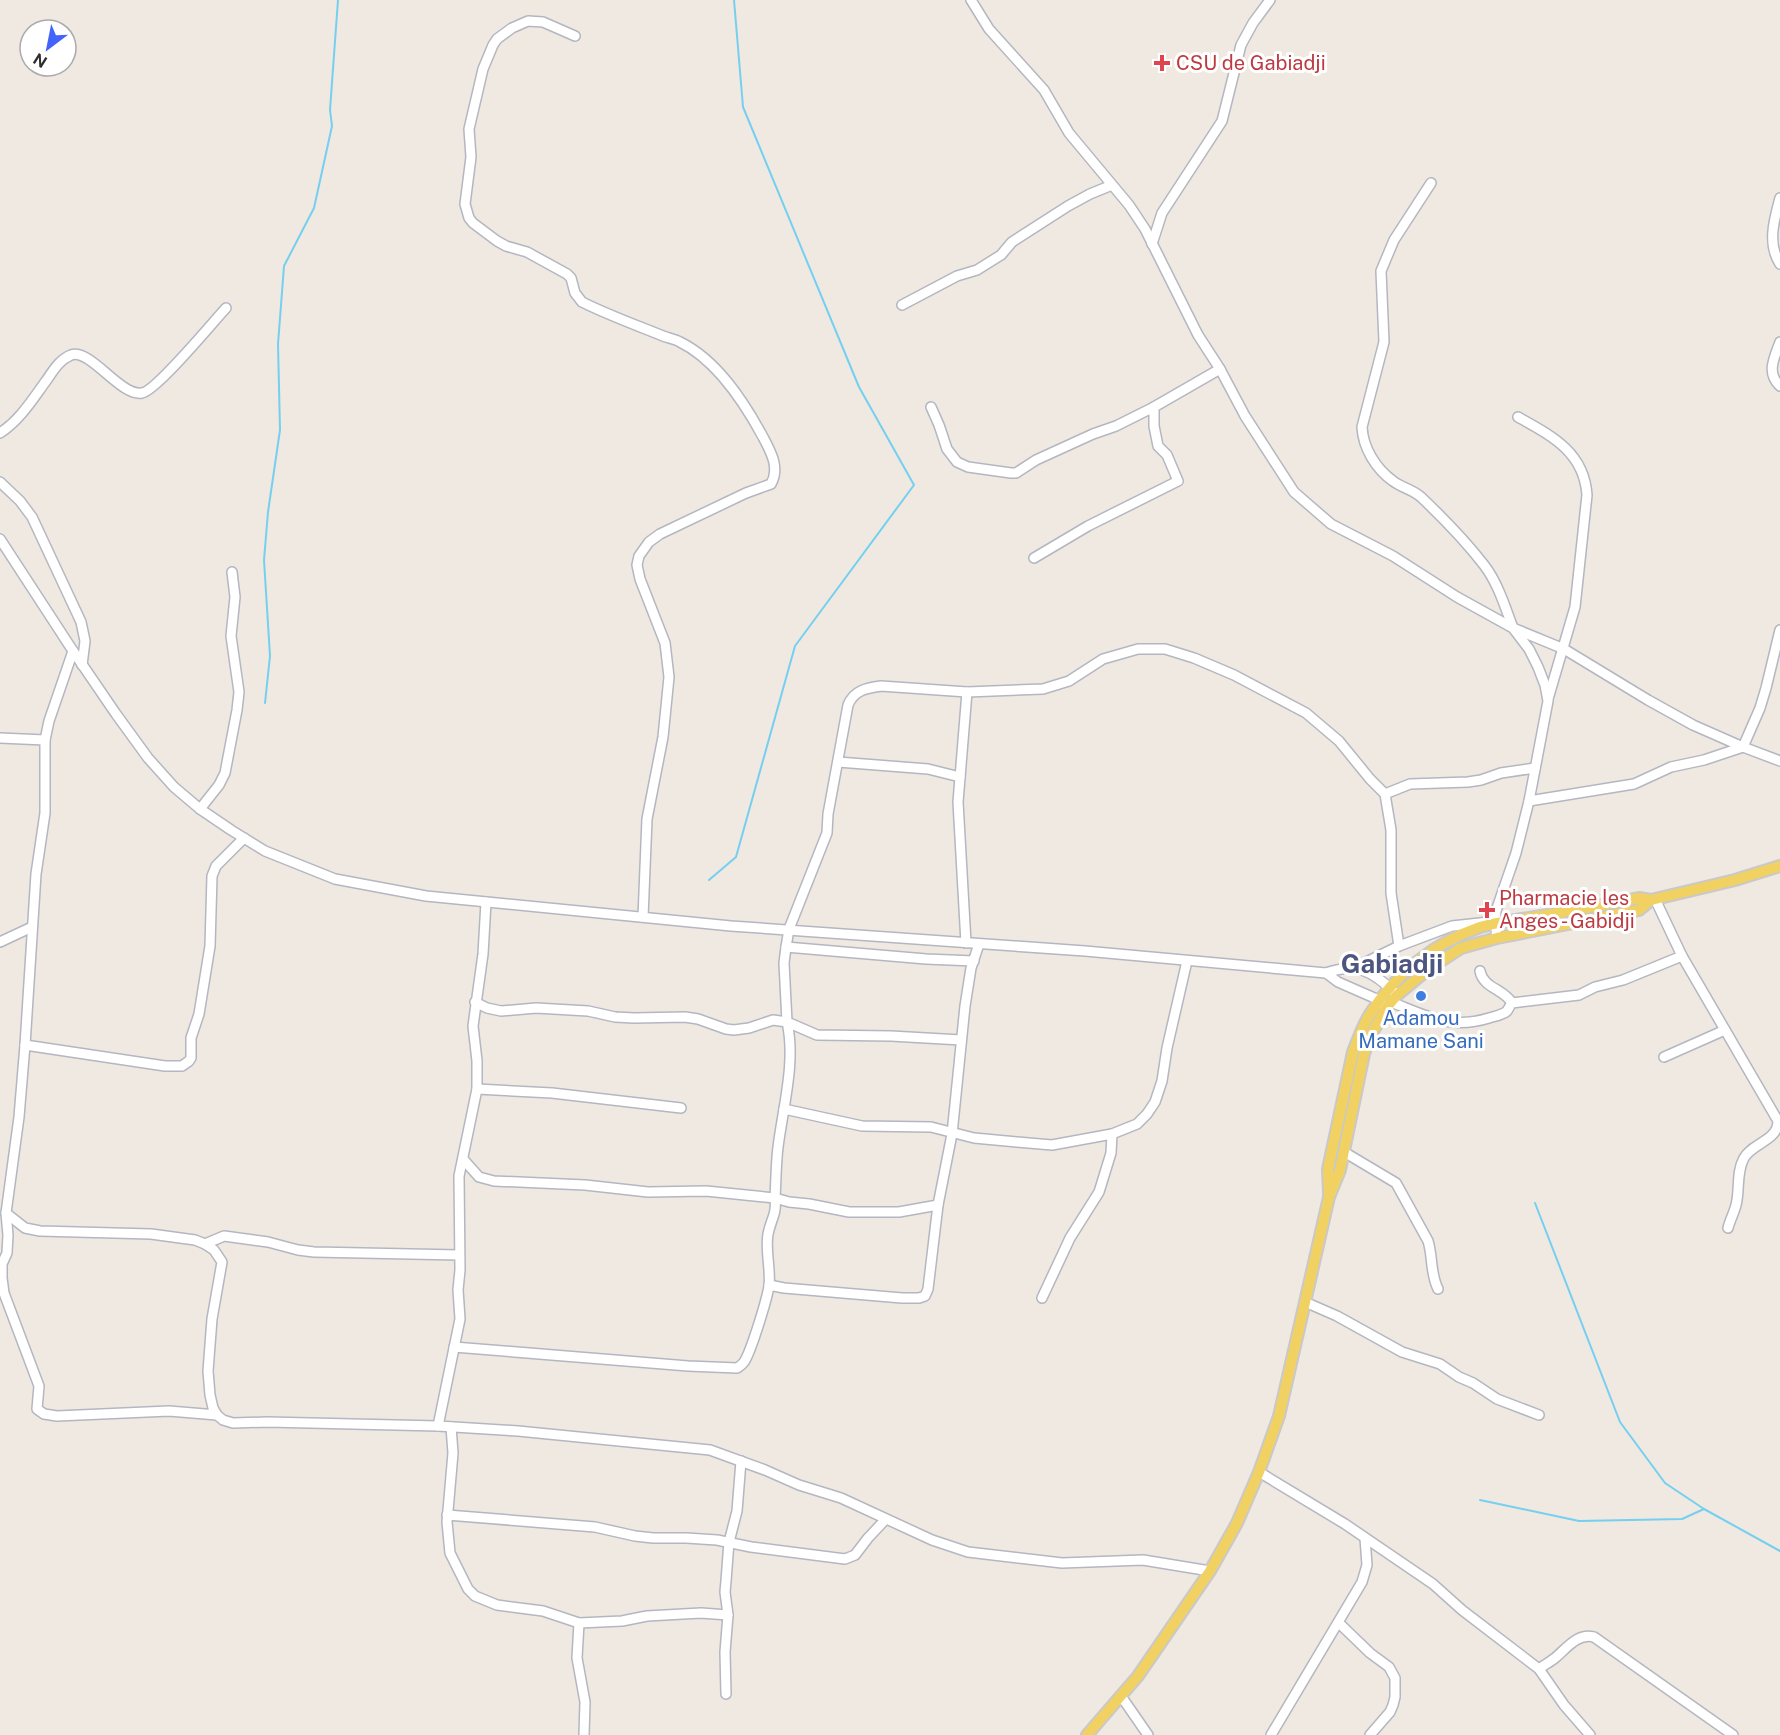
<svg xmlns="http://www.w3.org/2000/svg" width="1780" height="1735" font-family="'Public Sans',sans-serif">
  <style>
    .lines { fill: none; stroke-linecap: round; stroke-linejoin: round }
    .stream { stroke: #75cff0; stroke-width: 2 }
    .minor-casing { stroke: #b4b7c1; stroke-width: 12 }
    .major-casing { stroke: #c9c9c9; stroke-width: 14 }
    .minor { stroke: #fff; stroke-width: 9 }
    .major { stroke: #f2d163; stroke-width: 10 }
    .health-dot { fill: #e0444e; stroke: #fff; stroke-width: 2 }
    .shop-dot { fill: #3f7fe0; stroke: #fff; stroke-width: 2 }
    .labels { text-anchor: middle; stroke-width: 6; stroke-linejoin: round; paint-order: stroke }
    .health-label { font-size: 20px; fill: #be3a42; stroke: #fff; text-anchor: start }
    .shop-label { font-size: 20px; fill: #366cbe; stroke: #fff }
    .district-label { font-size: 26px; font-weight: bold; fill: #4d5680; stroke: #fff }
  </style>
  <rect width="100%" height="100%" fill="#efe9e1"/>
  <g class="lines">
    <g class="stream">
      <path d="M265 703 270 656 264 560 268 512 280 430 278 344 284 266 314 208 332 126 330 110 338 0"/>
      <path d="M709 880 736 857 795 646 914 485 859 387 743 107 734 0"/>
      <path d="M1535 1203 1620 1422 1665 1483 1704 1509 1780 1551"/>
      <path d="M1480 1500 1579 1521 1682 1519 1704 1509"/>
    </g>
    <defs>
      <g id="minor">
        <path d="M971 0 989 29 1044 90 1069 133 1129 205 1145 229 1198 335 1220 369 1245 416 1294 492 1331 524 1393 556 1457 597 1513 628 1529 649 1538 667 1545 685 1548 701 1529 801 1516 853 1496 911 1495 921 1497 938"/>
        <path d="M575 36 543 22 528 21 512 28 497 39 493 45 483 69 469 129 471 157 465 204 469 218 473 223 497 241 506 246 527 252 567 274 571 278 575 293 582 302C608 315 636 325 663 336 668 338 675 339 680 342 717 360 744 402 763 437 771 452 780 468 771 484L746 493 660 534 649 542 639 556 637 565 640 579 665 643 669 677 663 737 647 819 643 917"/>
        <path d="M1431 183 1394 240 1381 271 1384 342 1362 427C1363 448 1376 469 1393 481 1402 488 1412 489 1421 497 1441 516 1467 543 1484 565 1498 583 1505 607 1513 628L1564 649 1648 700 1693 725 1743 747 1760 708 1766 688 1780 630"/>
        <path d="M1780 198C1774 220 1767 244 1780 264"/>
        <path d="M1152 244 1162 213 1222 121 1241 45 1253 23 1270 0"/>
        <path d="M902 305 957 276 977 270 1001 255 1012 242 1068 206 1090 194 1112 185"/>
        <path d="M1780 342C1774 358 1766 373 1780 386"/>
        <path d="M931 407 939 425 947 449 957 462 968 467 1011 473H1016L1036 460 1093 434 1116 426 1154 407"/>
        <path d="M1518 417C1552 436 1584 452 1587 495L1575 607 1548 699"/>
        <path d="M0 433C20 420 32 400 46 381 53 371 59 360 71 355 90 348 121 397 142 393 156 391 213 322 226 308"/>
        <path d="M0 482 20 501 32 517 81 622 85 641 82 665"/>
        <path d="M0 539 73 651 116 714 148 758 174 787 200 809 231 830 265 851 335 879 426 896 731 926 1085 951 1326 973C1356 962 1373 971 1395 993"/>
        <path d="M1034 558 1088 526 1178 481 1167 455 1158 446 1154 426V407L1220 369"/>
        <path d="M73 651 49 721 45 740V813L36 874 25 1045 19 1117 6 1213 25 1228 40 1231 151 1234 195 1240 205 1244 214 1250 222 1262 212 1319 208 1371 210 1395 213 1408 217 1415 223 1420 233 1423 267 1422 438 1426 518 1431 710 1450 765 1470 799 1485 841 1498 932 1540 968 1552 1062 1563 1143 1560 1210 1571"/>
        <path d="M0 738 45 740"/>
        <path d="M838 762 928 769 960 777"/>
        <path d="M1385 794 1410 784 1468 782 1481 780 1501 773 1535 768"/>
        <path d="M1529 801 1634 784 1671 767 1704 760 1743 747 1780 761"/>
        <path d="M200 809 219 785 225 773 237 710 239 692 231 636 235 597 232 572"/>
        <path d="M1655 899 1682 956 1778 1121C1778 1141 1752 1143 1744 1158 1736 1172 1740 1190 1736 1205 1734 1213 1730 1220 1728 1228"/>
        <path d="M0 942 32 927"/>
        <path d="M966 943 958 802 967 692"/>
        <path d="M786 947 926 959 974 961"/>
        <path d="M1354 968 1399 946 1452 926 1489 922"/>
        <path d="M1480 971C1483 988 1504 989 1512 1003"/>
        <path d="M1326 973 1338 982 1379 1000 1383 1005"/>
        <path d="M1391 1002C1427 1016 1450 1030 1489 1018 1495 1016 1503 1015 1507 1011 1509 1008 1510 1005 1512 1003L1579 995 1595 987 1623 980 1682 956"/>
        <path d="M961 1040 891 1036 817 1035 787 1022 784 963 786 947 789 929 827 833 828 814 848 705C854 690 867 688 881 686L967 692 1043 689 1069 681 1103 659 1138 649H1165L1194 658 1234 675 1306 713 1339 741 1370 779 1385 794 1391 830V893L1399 946"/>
        <path d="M25 1045 165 1066H182L189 1061 191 1058V1038L199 1014 210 946 212 876 216 866 244 838"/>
        <path d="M1664 1057 1725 1030"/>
        <path d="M477 1089 552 1093 681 1108"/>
        <path d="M784 1109 862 1126 931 1127 974 1138 1017 1142 1052 1145 1112 1134 1137 1124 1147 1114 1155 1102 1162 1081 1167 1048 1187 961"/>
        <path d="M1344 1152 1396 1183 1428 1241C1433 1257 1430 1273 1438 1289"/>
        <path d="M463 1159 479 1177 494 1181 585 1185 648 1192 706 1191 775 1198C776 1181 776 1163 778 1147 783 1107 796 1062 787 1022L773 1020 749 1028 734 1030 726 1029 698 1019 685 1017 634 1018 615 1017 588 1011 536 1008 501 1011 487 1008 475 1002"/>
        <path d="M6 1213 8 1235 7 1253 2 1264V1278L4 1293 39 1386 37 1409 44 1414 57 1416 169 1411 217 1415"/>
        <path d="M205 1244 224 1236 268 1242 298 1250 314 1252 459 1255"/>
        <path d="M769 1285 784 1288 902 1298H919L925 1296 928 1289 938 1205 952 1134 965 1006 971 968 979 944"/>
        <path d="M1042 1298 1070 1238 1099 1192 1111 1153 1112 1134"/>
        <path d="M1305 1302 1337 1316 1402 1352 1440 1364 1459 1377 1473 1383 1497 1399 1539 1415"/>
        <path d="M454 1347 688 1366 737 1368C740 1366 742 1365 744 1362 751 1352 767 1299 769 1286 771 1269 765 1251 768 1234 771 1219 777 1214 775 1198L789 1202 809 1204 849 1212H899L938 1205"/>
        <path d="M438 1426 460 1319 458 1290 460 1270 459 1176 477 1089V1061L473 1026 483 954 486 902"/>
        <path d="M451 1427 453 1453 447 1522 450 1553 468 1589 475 1596 497 1605 543 1611 579 1623 622 1621 647 1616 701 1613 728 1615"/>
        <path d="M1259 1472 1345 1524 1433 1584 1462 1610 1539 1669 1564 1705 1590 1735"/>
        <path d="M447 1515 595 1527 635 1536 653 1538H686L717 1540 751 1547 845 1559 855 1555 868 1538 885 1520"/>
        <path d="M579 1623 577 1658 585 1702 584 1735"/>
        <path d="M1339 1623 1370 1653 1389 1667 1395 1678V1697L1393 1705 1390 1712 1370 1735"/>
        <path d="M1539 1669C1544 1665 1550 1662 1555 1658 1567 1648 1577 1633 1594 1637L1733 1735"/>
        <path d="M726 1694 725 1652 728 1615 725 1592 726 1581 729 1542 737 1511 741 1461"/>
        <path d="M1121 1696 1148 1735"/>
        <path d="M1271 1735 1362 1582 1367 1565 1365 1538"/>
      </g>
      <g id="major">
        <path d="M1329 1193 1328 1169 1353 1052C1358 1039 1363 1025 1370 1014 1395 974 1436 942 1480 927 1498 922 1517 920 1535 917 1570 911 1604 905 1639 898L1651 900 1735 880 1780 866"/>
        <path d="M1087 1735 1138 1676 1210 1571 1237 1523 1259 1472 1279 1416 1329 1197 1340 1170 1364 1054 1370 1037 1386 1008 1397 995 1426 971 1461 948 1497 938 1639 910 1651 900"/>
      </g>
    </defs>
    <use href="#minor" class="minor-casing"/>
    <use href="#major" class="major-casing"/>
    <use href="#minor" class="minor"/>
    <use href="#major" class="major"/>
  </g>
  <g class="health-dot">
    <path d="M1159 54h6v6h6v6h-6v6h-6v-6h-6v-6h6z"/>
    <path d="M1484 901h6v6h6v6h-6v6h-6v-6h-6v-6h6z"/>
  </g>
  <circle class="shop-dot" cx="1421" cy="996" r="6"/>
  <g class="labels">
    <g class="health-label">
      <text x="1176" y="70">CSU de Gabiadji</text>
      <text x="1499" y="905">Pharmacie les<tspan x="1499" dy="23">Anges - Gabidji</tspan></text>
    </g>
    <g class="shop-label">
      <text x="1421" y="1025">Adamou<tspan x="1421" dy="23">Mamane Sani</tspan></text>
    </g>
    <g class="district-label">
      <text x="1392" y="973">Gabiadji</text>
    </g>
  </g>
  <g transform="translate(48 48) rotate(212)"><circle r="28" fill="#ffffff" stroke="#ababab" stroke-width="1.5"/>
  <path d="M0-4.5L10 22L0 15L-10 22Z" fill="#4264fb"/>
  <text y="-9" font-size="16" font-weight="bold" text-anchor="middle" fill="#2e2e2e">N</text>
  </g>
</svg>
